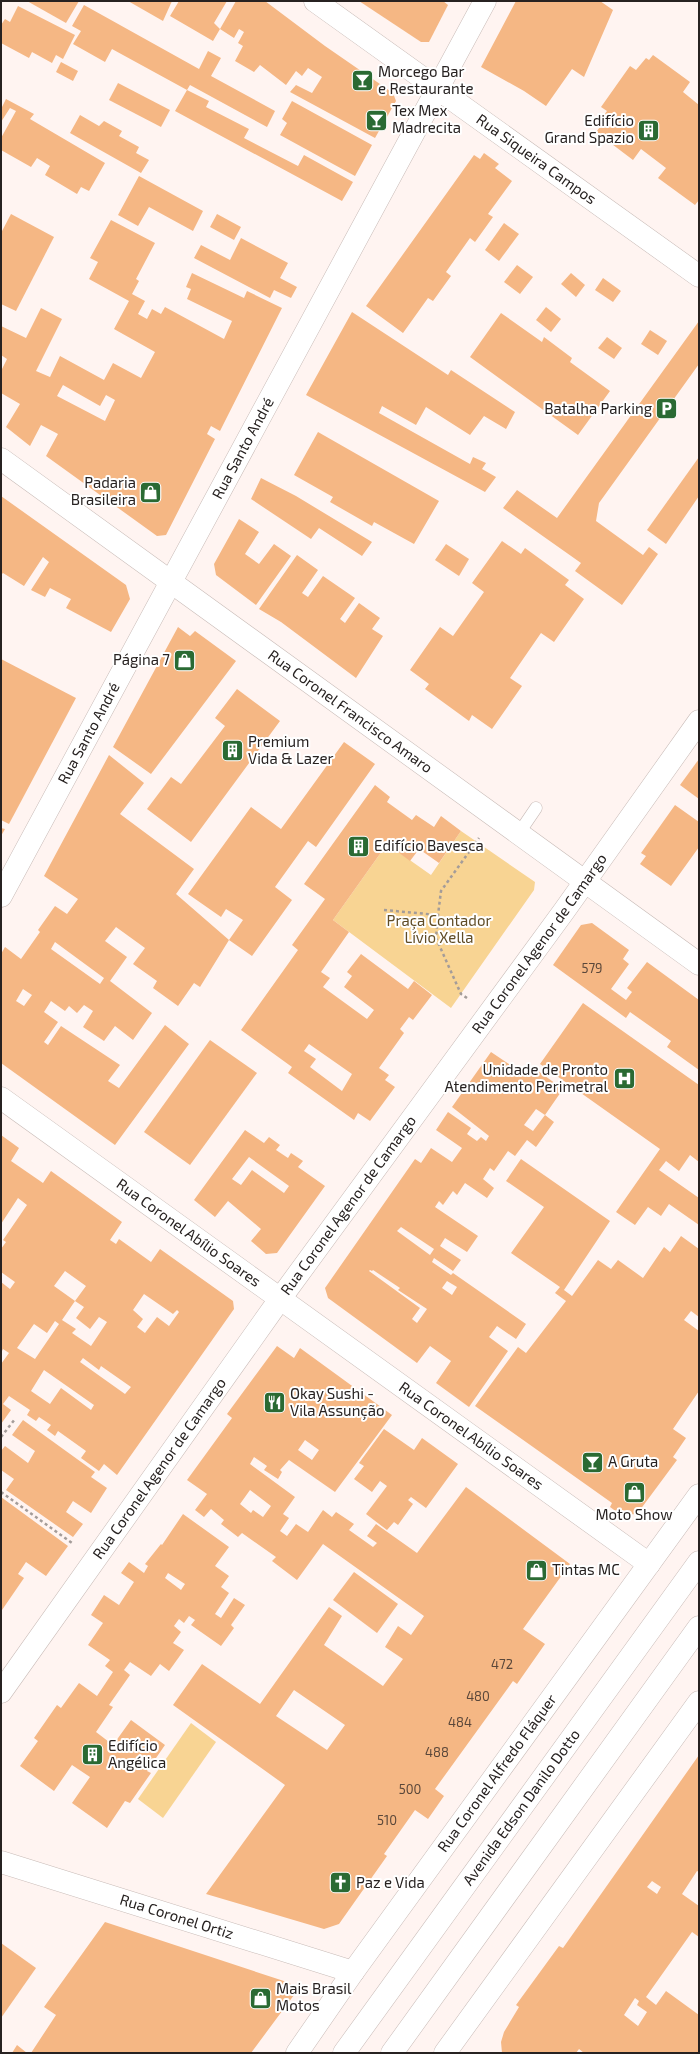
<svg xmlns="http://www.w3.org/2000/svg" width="700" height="2054" font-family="'Exo 2',sans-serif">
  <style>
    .green { fill: #f8d493 }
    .building { fill: #f5b784; fill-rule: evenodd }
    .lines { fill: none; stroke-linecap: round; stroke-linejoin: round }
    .service-casing { stroke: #c8bbb7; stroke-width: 13 }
    .minor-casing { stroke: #c8bbb7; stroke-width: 23 }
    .tertiary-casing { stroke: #c8bbb7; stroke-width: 23 }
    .primary-casing { stroke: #c8bbb7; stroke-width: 23 }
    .trunk-casing { stroke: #c8bbb7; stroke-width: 23 }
    .path { stroke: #a49c99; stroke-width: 2.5; stroke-dasharray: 3 3; stroke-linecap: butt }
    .service { stroke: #fff; stroke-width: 12 }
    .minor { stroke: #fff; stroke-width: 22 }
    .tertiary { stroke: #fff; stroke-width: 22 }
    .primary { stroke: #fff; stroke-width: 22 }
    .trunk { stroke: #fff; stroke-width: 22 }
    .labels { text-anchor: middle; stroke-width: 4; stroke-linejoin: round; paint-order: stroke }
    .number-label { font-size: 13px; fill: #5a473a }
    .poi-label { font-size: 15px; fill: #272221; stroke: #fff; text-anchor: start }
    .street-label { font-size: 15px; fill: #272221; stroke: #fff }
    .park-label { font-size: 15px; fill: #604c26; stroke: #fff }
  </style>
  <rect width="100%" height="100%" fill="#fff4f1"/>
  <g class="green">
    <path d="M461 831 535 882 534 890 451 1008 333 920 387 844 431 875Z"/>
    <path d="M191 1723 216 1742 163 1818 138 1799Z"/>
  </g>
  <g class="building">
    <path d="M27 1H79L66 23Z"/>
    <path d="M128 1H172L163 21Z"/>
    <path d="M179 1H227L214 23 220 29 213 41 170 16Z"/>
    <path d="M236 1H265L325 46 393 93 396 101 375 138 290 92 296 85 312 93 322 77 308 68 302 76 296 71 286 85 260 65 254 72 235 61 243 46 238 43 244 32 239 29 234 38 220 29Z"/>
    <path d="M359 1H443L448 5 429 42H421Z"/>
    <path d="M516 1H600L613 10 584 77 572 69 546 106 524 91 481 67Z"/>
    <path d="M84 5 199 69 208 51 221 58 211 76 275 111 267 127 190 85 187 90 112 49 105 62 73 44 81 31 72 26Z"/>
    <path d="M18 6 75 35 63 59 56 55 52 63 32 52 29 58 1 43V25L5 19 10 22Z"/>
    <path d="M653 55 690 82 683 92 699 105V200L695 205 658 178 666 168 641 149 633 160 596 132 600 127 597 124 607 111 601 107 630 66 636 70 646 58 649 60Z"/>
    <path d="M61 62 78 71 73 81 56 72Z"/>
    <path d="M118 83 170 110 161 127 109 100Z"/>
    <path d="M187 90 209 101 206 107 249 129 244 138 298 166 304 155 353 182 342 201 175 111Z"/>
    <path d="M6 99 34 114 30 119 105 163 89 191 81 187 77 194 45 175 50 166 37 158 31 167 1 150V138L16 111 10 108 1 122V109Z"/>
    <path d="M292 101 372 145 355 176 280 135 287 123 282 119Z"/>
    <path d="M80 115 99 126 104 121 122 131 119 136 139 147 136 153 149 160 141 173 70 133Z"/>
    <path d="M484 153 499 164 495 168 512 181 488 214 493 217 475 242 470 238 446 272 451 276 433 301 428 298 403 333 366 306 474 155 480 159Z"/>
    <path d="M139 176 203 211 193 231 149 207 138 226 118 215Z"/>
    <path d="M11 214 54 237 16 311 1 304V233Z"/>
    <path d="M217 214 241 227 234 240 210 227Z"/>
    <path d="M111 220 155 243 136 279 139 281 132 294 145 301 138 314 147 319 152 309 161 314 165 307 224 339 232 321 187 299 191 289 186 287 192 273 244 298 247 291 282 308 220 431 211 426 207 434 215 439 166 535 157 536 46 456 58 434 41 425 30 446 6 427 20 404 1 393V371L7 359 1 355V326L26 338 41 308 62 319 36 371 50 377 60 356 104 380 113 363 141 378 155 352 114 329 129 301 89 279 98 262 90 258ZM63 385 100 406 106 395 115 400 105 421 57 396Z"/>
    <path d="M504 223 519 234 499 261 485 250Z"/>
    <path d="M241 238 288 263 280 278 297 287 291 298 274 290 270 298 194 258 201 245 230 260Z"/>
    <path d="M517 265 533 277 520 294 504 282Z"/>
    <path d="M571 273 585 285 576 297 561 284Z"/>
    <path d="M603 278 621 291 613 302 595 290Z"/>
    <path d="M546 307 561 319 551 332 536 320Z"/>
    <path d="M352 312 448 375 451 370 515 412 506 429 484 416 470 435 426 407 416 425 382 406 379 413 470 464 473 457 486 463 482 469 496 477 485 492 306 395Z"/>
    <path d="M501 313 542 342 544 337 572 358 570 362 610 391 578 435 470 357Z"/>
    <path d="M699 321V364L599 503 596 521 643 555 649 547 658 554 622 605 575 571 581 563 503 508 517 490 557 518Z"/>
    <path d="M650 330 667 341 658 355 641 344Z"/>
    <path d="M607 337 622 348 614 359 598 348Z"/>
    <path d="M318 432 439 501 414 544 374 522 372 526 330 502 333 497 294 475Z"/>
    <path d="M699 457V496L666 544 647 530Z"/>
    <path d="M261 478 296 496 372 542 362 556 319 528 311 539 251 499Z"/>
    <path d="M1 496 126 585 130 599 111 632 66 608 71 599 50 588 45 597 31 590 49 562 43 557 24 586 3 573 1 575Z"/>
    <path d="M239 519 259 532 245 554 259 564 274 544 291 556 256 605 216 575 214 564Z"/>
    <path d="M502 541 521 554 525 548 569 580 565 585 584 599 554 642 541 633 510 678 522 686 492 729 472 715 469 721 425 689 429 684 410 670 440 627 453 636 484 592 472 583Z"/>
    <path d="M446 544 469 559 459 576 435 560Z"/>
    <path d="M297 555 318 570 302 593 308 597 323 576 355 598 340 619 345 623 359 603 380 618 372 629 383 636 356 678 281 622 259 609Z"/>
    <path d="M178 627 190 636 195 631 236 661 151 774 113 747Z"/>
    <path d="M1 659 76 698 9 824 1 820Z"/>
    <path d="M237 689 280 721 191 842 147 809 171 777 181 784 225 726 215 718Z"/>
    <path d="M344 742 375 764 316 847 308 841 275 887 292 900 252 956 229 940 243 920 226 909 221 917 188 894 251 807 281 829Z"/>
    <path d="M109 755 144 783 120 814 194 869 176 894 229 940 200 987 194 983 178 1006 153 988 157 981 133 964 145 948 116 927 105 941 127 957 110 981 152 1013 133 1040 115 1026 104 1041 83 1027 93 1011 84 1005 77 1013 69 1006 65 1011 51 1001 44 1012 58 1022 44 1042 48 1045 61 1026 120 1065 108 1081 119 1088 165 1025 189 1044 115 1145 1 1063V954L5 947 21 959 40 932 38 930 55 906 67 914 78 899 44 876ZM55 942 104 978 100 984 51 949ZM23 989 32 995 24 1006 16 1001Z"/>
    <path d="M699 759V799L680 785Z"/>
    <path d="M375 785 390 797 387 802 412 820 416 815 434 827 441 816 461 831 439 863 419 849 410 861 387 844 333 920 349 932 321 972 330 978 323 987 367 1019 374 1010 344 987 352 976 347 972 361 954 408 989 414 981 432 995 413 1020 409 1017 400 1029 404 1033 379 1068 389 1075 385 1080 395 1087 370 1121 358 1113 354 1120 288 1073 292 1067 241 1030 298 950 292 945 325 899 304 884ZM309 1044 352 1074 342 1091 310 1067 316 1059 304 1051Z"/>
    <path d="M675 805 699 822V847L671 886 640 864 646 856 641 853Z"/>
    <path d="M1 828 5 829 1 836Z"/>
    <path d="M592 923 629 950 623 959 629 964 611 989 626 1000 632 992 627 988 647 962 699 1000V1070L667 1047 671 1041 630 1012 626 1018 553 965 581 925Z"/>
    <path d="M583 1003 699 1085V1162L690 1155 679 1171 666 1161 659 1170 699 1198V1225L669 1204 661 1216 648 1207 635 1225 616 1212 660 1149 540 1064Z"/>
    <path d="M210 1040 257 1073 190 1165 144 1132Z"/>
    <path d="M491 1052 528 1077 534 1068 563 1089 545 1115 536 1109 524 1125 533 1131 545 1115 554 1122 536 1147 527 1140 515 1156 508 1151 494 1171 490 1168 483 1179 494 1188 487 1198 465 1183 457 1195 453 1191 443 1205 439 1201 435 1207 478 1236 467 1252 445 1238 440 1246 461 1260 453 1271 434 1258 432 1262 451 1275 453 1273 526 1324 516 1339 497 1326 489 1337 508 1351 469 1407 436 1383 451 1361 430 1346 417 1363 328 1298 325 1288 415 1159 421 1163 431 1148 452 1162 462 1148 436 1130 448 1112 471 1128 467 1134 477 1141 481 1137 486 1141 489 1136 452 1107ZM401 1227 434 1249 430 1255 397 1231ZM370 1270 372 1271 373 1270 400 1288 398 1290 427 1309 417 1323 412 1319 420 1308 369 1271ZM447 1281 457 1287 452 1295 442 1288Z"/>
    <path d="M245 1130 264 1143 269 1137 280 1145 276 1150 288 1158 291 1153 303 1161 298 1167 325 1186 277 1253 266 1254 251 1241 261 1229 228 1201 215 1217 194 1200ZM249 1157 289 1186 284 1193 252 1170 241 1185 232 1179Z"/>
    <path d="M1 1135 19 1148 11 1161 43 1183 51 1171 122 1222 110 1240 116 1244 119 1239 151 1262 160 1249 233 1301 234 1309 117 1475 104 1464 99 1471 81 1458 86 1451 58 1431 55 1436 47 1430 51 1425 39 1417 36 1421 27 1415 30 1410 9 1396 3 1404 11 1410 1 1424V1364L9 1353 3 1349 1 1353V1282L10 1289 15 1282 1 1272V1249L6 1242 3 1240 27 1205 18 1198 1 1224ZM65 1271 86 1286 75 1301 84 1307 76 1318 90 1329 99 1317 107 1322 91 1346 72 1333 76 1329 62 1320 75 1301 54 1286ZM144 1294 173 1314 177 1310 179 1312 169 1326 157 1317 145 1333 137 1327 143 1319 133 1310ZM55 1321 59 1324 35 1359 17 1348 34 1324 47 1333ZM83 1358 99 1370 101 1366 131 1387 125 1394 80 1362ZM44 1370 94 1405 91 1410 61 1388 50 1404 31 1391Z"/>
    <path d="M521 1159 610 1221 564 1290 572 1296 598 1260 611 1269 618 1260 643 1278 664 1247 670 1252 681 1236 699 1249V1317L691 1311 684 1320 699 1331V1391L673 1429 686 1438 673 1457 677 1460 637 1514 621 1515 610 1507 612 1503 475 1406 518 1347 526 1353 566 1301 555 1293 560 1287 511 1253 544 1207 506 1181Z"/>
    <path d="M277 1346 294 1358 300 1348 392 1415 335 1492 289 1460 280 1470 282 1472 278 1479 264 1470 267 1466 254 1457 250 1464 295 1497 283 1514 289 1518 280 1531 287 1536 296 1524 308 1532 323 1510 332 1517 336 1512 354 1524 349 1530 373 1547 377 1543 367 1536 376 1524 417 1553 466 1487 570 1564 523 1629 545 1644 517 1684 513 1681 435 1789 444 1796 428 1819 415 1810 384 1854 387 1856 339 1924 324 1929 206 1894 285 1785 173 1705 202 1664 260 1704 329 1607 342 1616 324 1645 383 1686 403 1659 385 1647 398 1626 411 1635 424 1616 323 1544 297 1580 272 1561 276 1557 242 1533 238 1537 221 1524 224 1520 211 1509 204 1517 195 1510 207 1494 187 1480 232 1418 227 1414ZM305 1440 319 1450 312 1460 298 1450ZM250 1490 271 1506 263 1517 253 1510 251 1513 240 1504ZM294 1690 345 1725 327 1750 276 1716Z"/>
    <path d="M23 1420 95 1472 91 1477 107 1488 91 1513 73 1501 66 1512 83 1524 73 1537 6 1490 14 1479 1 1470V1451L5 1446 28 1463 35 1451 12 1435Z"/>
    <path d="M384 1429 414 1450 422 1438 458 1464 426 1508 411 1497 408 1500 413 1504 398 1525 394 1522 387 1530 366 1514 387 1486 380 1481 372 1492 354 1479 364 1466 359 1463Z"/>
    <path d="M1 1497 68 1546 46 1576 26 1562 18 1574 24 1578 2 1610Z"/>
    <path d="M183 1514 229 1547 215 1566 229 1576 221 1587 229 1593 215 1614 221 1618 234 1598 245 1605 231 1625 234 1628 221 1646 191 1625 195 1620 189 1616 184 1623 179 1619 174 1626 181 1632 173 1643 184 1650 169 1671 160 1664 151 1676 130 1662 124 1670 130 1675 109 1705 113 1707 96 1732 113 1745 131 1720 165 1745 147 1771 151 1773 130 1803 125 1801 107 1828 72 1803 90 1777 72 1765 54 1791 20 1766 38 1741 34 1738 57 1705 61 1708 79 1683 97 1696 113 1672 105 1666 110 1660 88 1645 103 1623 91 1615 104 1595 119 1605 134 1582 121 1573 129 1562 144 1573 148 1566 145 1564 161 1544 162 1545ZM168 1573 185 1584 181 1590 165 1578Z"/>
    <path d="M354 1572 398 1604 377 1633 333 1600Z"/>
    <path d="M699 1755V1872L697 1871 682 1894 699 1906V1937L692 1932 646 1997 656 2005 666 1991 699 2015V2053H584L579 2049 576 2053H502L501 2042 504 2032 519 2007 516 2005 559 1946 563 1948ZM652 1881 661 1887 657 1894 647 1887ZM635 1998 639 2001 637 2005 647 2012 638 2026 624 2015Z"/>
    <path d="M105 1922 290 1983 294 1995 251 2053H31L56 2015 44 2007Z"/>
    <path d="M1 1943 36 1968 1 2018Z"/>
    <path d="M17 2045 27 2053H12Z"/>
  </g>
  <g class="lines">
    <defs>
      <path id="service" d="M519 833 536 808"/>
      <g id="minor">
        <path id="s1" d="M1 896 485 1"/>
        <path id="s2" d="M1 1098 649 1564"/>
      </g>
      <g id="tertiary">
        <path id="s3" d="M315 1 699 276"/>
        <path id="s4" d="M1 459 699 964"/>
        <path id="s5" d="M1 1692 280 1299 564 911 699 721"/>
        <path id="s6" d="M1 1862 353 1972"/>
      </g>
      <g id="primary">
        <path id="s7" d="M297 2053 353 1972 699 1495"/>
        <path d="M445 2053 699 1702"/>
      </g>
      <g id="trunk">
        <path id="s8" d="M344 2053 699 1562"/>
        <path d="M392 2053 699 1627"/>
      </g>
    </defs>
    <use href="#service" class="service-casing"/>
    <use href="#minor" class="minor-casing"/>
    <use href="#tertiary" class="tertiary-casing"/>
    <use href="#primary" class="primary-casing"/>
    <use href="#trunk" class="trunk-casing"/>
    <g class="path">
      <path d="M384 910 438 915"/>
      <path d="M467 998 461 994 436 938 438 915 441 891 479 838"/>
      <path d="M1 1437 15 1419"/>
      <path d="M1 1492 72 1543"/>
    </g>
    <use href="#service" class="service"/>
    <use href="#minor" class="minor"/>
    <use href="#tertiary" class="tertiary"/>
    <use href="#primary" class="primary"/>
    <use href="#trunk" class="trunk"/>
  </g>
  <defs>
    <symbol id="bar-square" viewBox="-11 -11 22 22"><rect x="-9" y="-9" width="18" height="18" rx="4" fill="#2a6a33" stroke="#fff"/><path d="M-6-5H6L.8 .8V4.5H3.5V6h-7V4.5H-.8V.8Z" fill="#fff"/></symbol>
    <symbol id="building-square" viewBox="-11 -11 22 22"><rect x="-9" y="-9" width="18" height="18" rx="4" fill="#2a6a33" stroke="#fff"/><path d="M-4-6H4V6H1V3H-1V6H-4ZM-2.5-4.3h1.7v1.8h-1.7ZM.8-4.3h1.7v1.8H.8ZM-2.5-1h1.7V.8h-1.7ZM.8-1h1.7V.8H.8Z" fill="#fff"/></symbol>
    <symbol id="parking-square" viewBox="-11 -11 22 22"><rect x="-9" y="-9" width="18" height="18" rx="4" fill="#2a6a33" stroke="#fff"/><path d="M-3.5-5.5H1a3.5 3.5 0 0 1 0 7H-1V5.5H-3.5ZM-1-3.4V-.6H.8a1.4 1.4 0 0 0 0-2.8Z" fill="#fff"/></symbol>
    <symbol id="shop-square" viewBox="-11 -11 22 22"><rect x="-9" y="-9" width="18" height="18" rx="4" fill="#2a6a33" stroke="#fff"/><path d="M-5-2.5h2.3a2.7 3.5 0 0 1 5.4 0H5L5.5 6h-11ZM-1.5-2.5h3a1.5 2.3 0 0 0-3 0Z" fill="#fff"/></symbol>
    <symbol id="hospital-square" viewBox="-11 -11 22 22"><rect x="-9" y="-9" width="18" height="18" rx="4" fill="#2a6a33" stroke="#fff"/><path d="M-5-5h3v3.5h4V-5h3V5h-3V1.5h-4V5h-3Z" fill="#fff"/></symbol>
    <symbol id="restaurant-square" viewBox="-11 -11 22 22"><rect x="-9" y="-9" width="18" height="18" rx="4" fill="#2a6a33" stroke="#fff"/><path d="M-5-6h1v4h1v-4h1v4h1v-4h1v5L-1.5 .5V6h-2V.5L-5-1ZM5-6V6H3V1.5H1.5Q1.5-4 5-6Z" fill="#fff"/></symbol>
    <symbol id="church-square" viewBox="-11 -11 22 22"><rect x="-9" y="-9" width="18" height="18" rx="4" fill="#2a6a33" stroke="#fff"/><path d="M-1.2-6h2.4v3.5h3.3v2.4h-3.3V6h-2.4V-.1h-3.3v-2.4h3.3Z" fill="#fff"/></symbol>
  </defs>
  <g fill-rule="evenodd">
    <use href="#bar-square" x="350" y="68" width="25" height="25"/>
    <use href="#bar-square" x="364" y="108" width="25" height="25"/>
    <use href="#building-square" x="636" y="118" width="25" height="25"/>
    <use href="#parking-square" x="654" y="396" width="25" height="25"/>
    <use href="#shop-square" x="138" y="480" width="25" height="25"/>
    <use href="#shop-square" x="172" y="648" width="25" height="25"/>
    <use href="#building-square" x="220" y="738" width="25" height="25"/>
    <use href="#building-square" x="346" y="834" width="25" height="25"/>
    <use href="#hospital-square" x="612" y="1066" width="25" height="25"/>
    <use href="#restaurant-square" x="262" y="1390" width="25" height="25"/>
    <use href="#bar-square" x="580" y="1450" width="25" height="25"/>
    <use href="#shop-square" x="622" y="1480" width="25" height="25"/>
    <use href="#shop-square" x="524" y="1558" width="25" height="25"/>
    <use href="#building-square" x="80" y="1742" width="25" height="25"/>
    <use href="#church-square" x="328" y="1870" width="25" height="25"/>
    <use href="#shop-square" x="248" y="1986" width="25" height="25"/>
  </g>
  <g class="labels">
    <g class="number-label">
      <text x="592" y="973">579</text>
      <text x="502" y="1669">472</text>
      <text x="478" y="1701">480</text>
      <text x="460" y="1727">484</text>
      <text x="437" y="1757">488</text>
      <text x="410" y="1794">500</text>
      <text x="387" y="1825">510</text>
    </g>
    <g class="poi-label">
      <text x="378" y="77">Morcego Bar<tspan x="378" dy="17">e Restaurante</tspan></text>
      <text x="392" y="116">Tex Mex<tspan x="392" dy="17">Madrecita</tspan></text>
      <text x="634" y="126" text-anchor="end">Edifício<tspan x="634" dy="17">Grand Spazio</tspan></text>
      <text x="652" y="414" text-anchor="end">Batalha Parking</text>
      <text x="136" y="488" text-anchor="end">Padaria<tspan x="136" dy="17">Brasileira</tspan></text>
      <text x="170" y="665" text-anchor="end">Página 7</text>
      <text x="248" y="747">Premium<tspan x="248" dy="17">Vida &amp; Lazer</tspan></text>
      <text x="374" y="851">Edifício Bavesca</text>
      <text x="608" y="1075" text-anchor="end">Unidade de Pronto<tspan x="608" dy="17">Atendimento Perimetral</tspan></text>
      <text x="290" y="1399">Okay Sushi -<tspan x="290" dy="17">Vila Assunção</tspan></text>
      <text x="608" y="1467">A Gruta</text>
      <text x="634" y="1520" text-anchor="middle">Moto Show</text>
      <text x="552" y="1575">Tintas MC</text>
      <text x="108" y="1751">Edifício<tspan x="108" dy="17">Angélica</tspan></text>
      <text x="356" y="1888">Paz e Vida</text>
      <text x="276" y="1994">Mais Brasil<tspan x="276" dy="17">Motos</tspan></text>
    </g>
    <g class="street-label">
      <text dy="5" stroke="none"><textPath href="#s3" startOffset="272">Rua Siqueira Campos</textPath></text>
      <text dy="5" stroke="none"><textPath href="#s1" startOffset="509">Rua Santo André</textPath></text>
      <text dy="5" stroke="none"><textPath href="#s4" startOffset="431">Rua Coronel Francisco Amaro</textPath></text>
      <text dy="5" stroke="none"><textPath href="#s1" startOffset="185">Rua Santo André</textPath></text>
      <text dy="5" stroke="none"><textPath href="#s5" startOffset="922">Rua Coronel Agenor de Camargo</textPath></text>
      <text dy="5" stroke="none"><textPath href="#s5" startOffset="598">Rua Coronel Agenor de Camargo</textPath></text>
      <text dy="5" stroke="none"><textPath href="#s2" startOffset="231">Rua Coronel Abílio Soares</textPath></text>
      <text dy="5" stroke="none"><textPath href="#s2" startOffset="579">Rua Coronel Abílio Soares</textPath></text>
      <text dy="5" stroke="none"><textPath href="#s5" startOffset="274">Rua Coronel Agenor de Camargo</textPath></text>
      <text dy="5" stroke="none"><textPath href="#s7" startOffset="344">Rua Coronel Alfredo Fláquer</textPath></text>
      <text dy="5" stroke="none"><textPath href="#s8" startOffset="303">Avenida Edson Danilo Dotto</textPath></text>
      <text dy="5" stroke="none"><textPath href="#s6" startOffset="184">Rua Coronel Ortiz</textPath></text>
    </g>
    <g class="park-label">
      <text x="439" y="926">Praça Contador<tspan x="439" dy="17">Lívio Xella</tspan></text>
    </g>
  </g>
  <rect width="700" height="2054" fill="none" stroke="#272221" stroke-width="4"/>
</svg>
